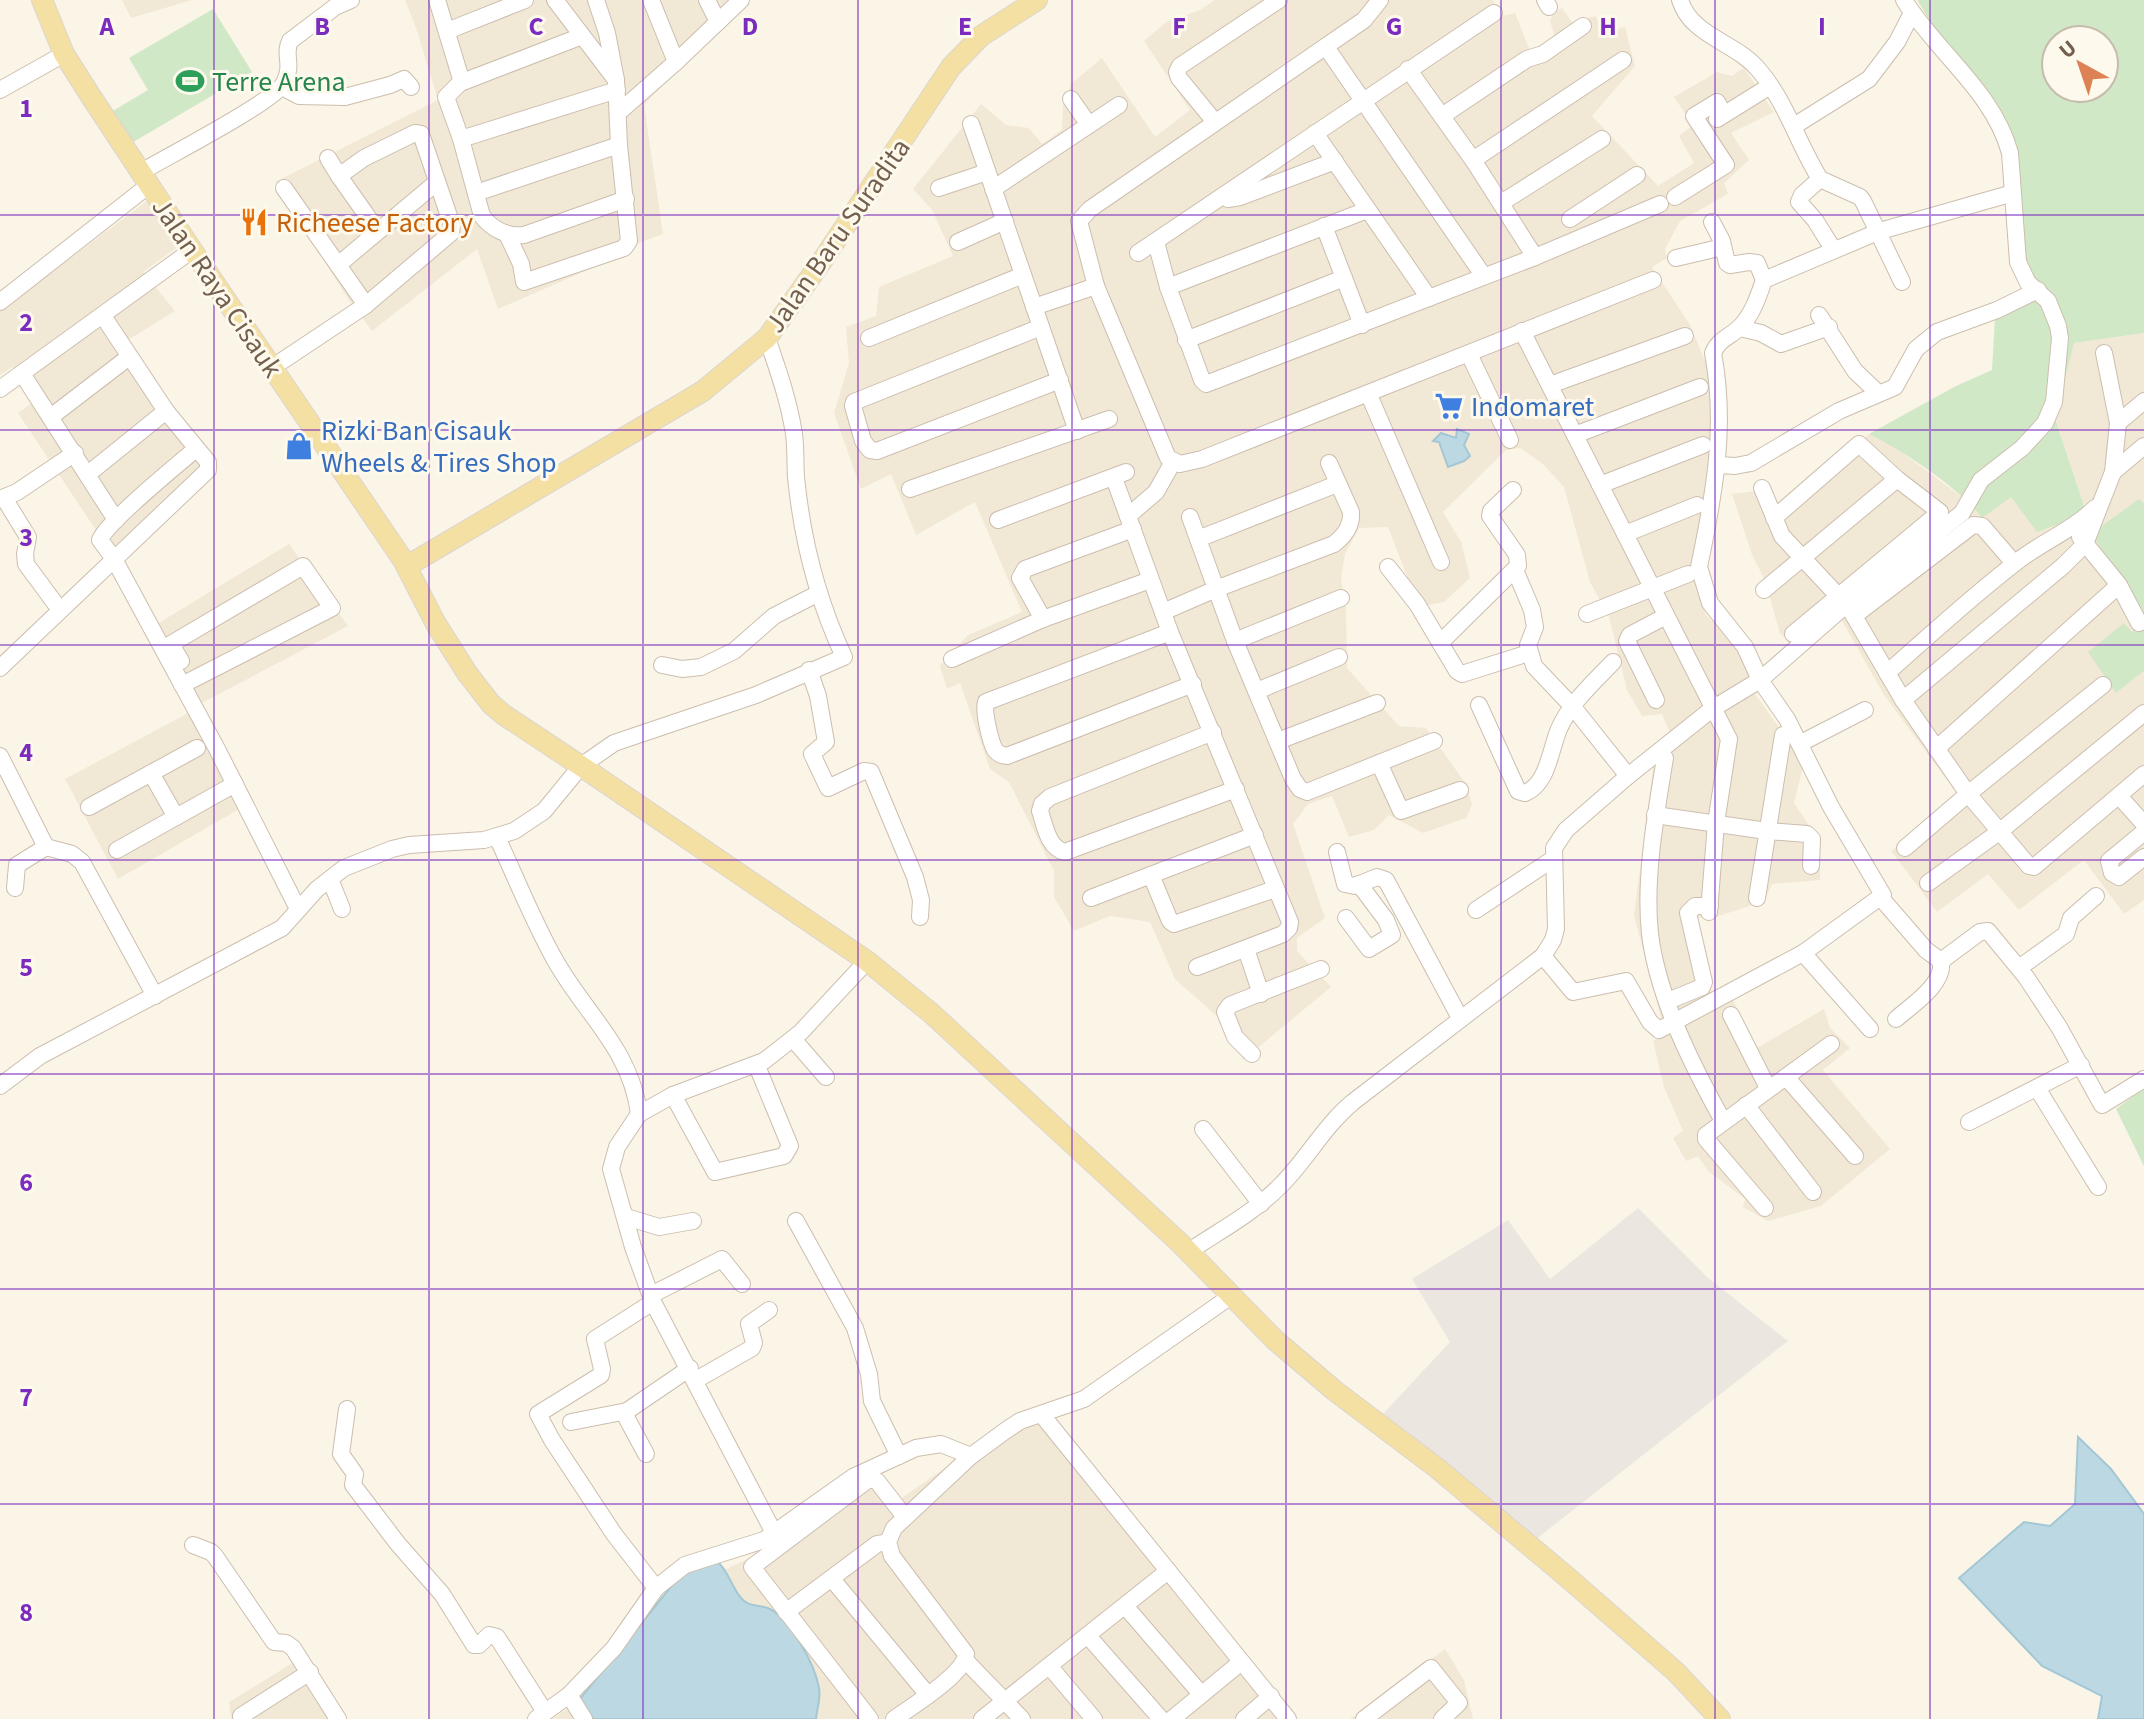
<svg xmlns="http://www.w3.org/2000/svg" width="2144" height="1719" font-family="'Source Sans 3',sans-serif">
  <style>
    .residential { fill: #f2e8d6 }
    .industrial { fill: #ebe7e0 }
    .green { fill: #d0e8c6; fill-rule: evenodd }
    .water { fill: #bcd9e3; stroke: #a3c7d4; stroke-width: 2 }
    .lines { fill: none; stroke-linecap: round; stroke-linejoin: round }
    .minor-casing { stroke: #ccbeae; stroke-width: 18 }
    .major-casing { stroke: #dbd5d1; stroke-width: 22 }
    .minor { stroke: #fff; stroke-width: 16 }
    .major { stroke: #f5e0a4; stroke-width: 20 }
    .grid { fill: none; stroke: #7b2cbf; stroke-width: 2; stroke-opacity: 0.55 }
    .labels { text-anchor: middle; stroke-width: 6; stroke-linejoin: round; paint-order: stroke }
    .leisure-label { font-size: 28px; fill: #27864d; stroke: #fef9ed; text-anchor: start }
    .food-label { font-size: 28px; fill: #c56008; stroke: #fef9ed; text-anchor: start }
    .street-label { font-size: 28px; fill: #735f4d; stroke: #fef9ed }
    .shop-label { font-size: 28px; fill: #366cbe; stroke: #fef9ed; text-anchor: start }
    .grid-label { font-size: 26px; text-anchor: middle; font-weight: bold; fill: #7b2cbf; stroke: #fef9ed; stroke-width: 6; stroke-linejoin: round; paint-order: stroke }
  </style>
  <rect width="100%" height="100%" fill="#fbf5e7"/>
  <g class="residential">
    <path d="M122 0H192L131 18Z"/>
    <path d="M405 0H744L644 105 663 234 615 252 608 261 498 309 477 249 372 331 350 302 275 182 438 100 416 28Z"/>
    <path d="M1215 0H1493L1502 16 1515 13 1530 51 1539 50 1555 37 1550 21 1553 13 1562 8 1572 22 1596 16 1601 32 1625 27 1635 66 1592 116 1658 186 1694 163 1679 136 1693 125 1674 97 1717 72 1732 76 1744 68 1774 112 1731 133 1749 160 1724 183 1728 194 1680 221 1665 249 1667 258 1652 267 1690 325 1710 373 1715 441 1691 567 1696 590 1706 615 1736 644 1753 680 1755 694 1804 762 1794 803 1820 842V880L1772 884 1764 901 1713 918 1692 917 1716 1007 1733 1000 1757 1048 1824 1009 1830 1028 1850 1048 1823 1070 1890 1149 1821 1206 1768 1221 1743 1207 1745 1199 1708 1171 1698 1156 1686 1161 1673 1138 1683 1131 1664 1087 1653 1041 1665 1034 1634 915 1654 761 1676 747 1662 714 1642 716 1627 690 1609 617 1590 582 1564 487 1543 464 1520 448 1506 450 1443 512 1461 542 1470 578 1444 602 1419 607 1388 527 1359 528 1345 554 1341 580 1346 606 1347 668 1399 726 1426 728 1466 784 1472 805 1466 818 1423 833 1389 815 1374 830 1349 837 1332 796 1308 804 1293 824 1325 918 1297 938V951L1331 987 1243 1060 1219 1018 1175 979 1150 922 1110 916 1074 931 1054 897V871L1009 782 990 769 960 683 947 689 940 666 968 635 1022 612 975 502 916 535 891 474 861 489 834 413 849 363 846 327 876 316 879 287 953 256 932 210 913 189 981 104 1006 125 1029 128 1042 144 1062 130 1063 105 1071 84 1102 58 1155 137 1190 110 1144 41 1166 22 1200 10Z"/>
    <path d="M147 201 179 246 143 272 175 311 126 341 159 396 217 465 114 557 18 413 36 400 12 367 0 375V311Z"/>
    <path d="M2144 333V503L2139 499 2144 621 2132 633 2124 623 2116 693 2144 671V900L2124 914 2084 860 2019 910 1988 874 1937 912 1891 851 1958 795 1884 695 1841 619 1795 648 1791 641 1780 634 1765 580 1752 555 1732 494 1767 490 1776 510 1869 434 1892 445 1974 506 2011 497 2085 509 2055 419 2074 343Z"/>
    <path d="M289 544 348 626 198 705 157 624Z"/>
    <path d="M190 712 241 808 118 879 65 779Z"/>
    <path d="M1043 1409 1291 1719H553L579 1700 678 1578 717 1561 726 1569 750 1558 877 1466 899 1500 1013 1420Z"/>
    <path d="M1445 1649 1464 1680 1473 1719H1350Z"/>
    <path d="M299 1659 338 1719H231L229 1702Z"/>
  </g>
  <path class="industrial" d="M1638 1208 1707 1277 1788 1341 1535 1540 1382 1415 1450 1342 1412 1279 1508 1220 1550 1279Z"/>
  <g class="green">
    <path d="M1917 0H2144V333L2074 343 2055 419 2085 509 2075 518 2037 532 2011 497 1982 518C1961 489 1902 450 1869 434L1956 386 1992 370 1995 318 2029 296 2004 139ZM2056 40H2104V88H2056Z"/>
    <path d="M213 9 252 72 130 144 111 112 148 90 129 58Z"/>
    <path d="M2139 499 2144 503V671L2116 693 2088 652 2124 623 2132 632 2144 621 2092 533Z"/>
    <path d="M2144 1088V1166L2116 1109Z"/>
  </g>
  <g class="water">
    <path d="M1457 429 1469 434 1464 445 1470 456 1464 461 1448 467 1439 442 1433 441 1441 433 1456 438Z"/>
    <path d="M2078 1437 2111 1469 2144 1514V1719H2098L2102 1696 2042 1666 1959 1578 2024 1522 2050 1526 2075 1504Z"/>
    <path d="M717 1561C729 1572 731 1586 741 1598 749 1608 760 1604 770 1609 791 1620 815 1665 819 1688 821 1697 817 1709 816 1719H593L579 1700 678 1578 697 1567Z"/>
  </g>
  <g class="lines">
    <defs>
      <g id="minor">
        <path d="M437 0 461 79 460 83"/>
        <path d="M596 0 607 33 616 80"/>
        <path d="M651 0 676 62"/>
        <path d="M707 0 718 22"/>
        <path d="M1380 0 1364 20 1090 209 1079 221 1096 286 1168 458 1180 464 1202 459 1653 280"/>
        <path d="M1545 0 1549 7"/>
        <path d="M1680 0C1691 36 1735 42 1758 69 1786 101 1798 144 1820 179L1860 197 1863 201 1902 282"/>
        <path d="M447 31 525 0"/>
        <path d="M582 36 460 83 446 97 461 139 482 216C492 229 507 237 524 235L626 199"/>
        <path d="M1326 47 1483 275"/>
        <path d="M1408 69 1473 160 1535 257"/>
        <path d="M282 87 299 96 345 97 390 85 404 79 411 87"/>
        <path d="M0 90 64 54"/>
        <path d="M1071 99 1089 125"/>
        <path d="M618 113 676 62 741 0"/>
        <path d="M1442 116 1527 59 1543 54 1583 26"/>
        <path d="M1717 119 1770 86"/>
        <path d="M1215 122 1179 78 1177 72 1180 66 1279 0"/>
        <path d="M971 124 1077 431"/>
        <path d="M1794 126 1869 79 1897 42 1912 13"/>
        <path d="M1315 133 1429 298"/>
        <path d="M461 139 617 90"/>
        <path d="M328 158 339 176"/>
        <path d="M1473 160 1623 60"/>
        <path d="M141 172C166 157 274 102 284 83 294 64 283 55 290 41L335 7 351 0"/>
        <path d="M1820 179 1802 195 1799 202 1815 220 1833 249"/>
        <path d="M284 188 366 305"/>
        <path d="M939 188 987 172"/>
        <path d="M993 189 1119 105"/>
        <path d="M476 193 619 145"/>
        <path d="M1675 197 1726 165 1694 116 1717 102 1724 114"/>
        <path d="M1228 199 1240 197 1335 161"/>
        <path d="M1501 203 1602 139"/>
        <path d="M1570 219 1637 175"/>
        <path d="M1712 222 1722 241 1727 263 1730 265 1749 262 1757 263 1764 280"/>
        <path d="M1324 226 1362 325"/>
        <path d="M507 234 521 264 524 282 624 248 629 241 619 145 616 80 555 0"/>
        <path d="M958 242 1005 221"/>
        <path d="M1156 242 1168 287 1202 380 1206 384 1535 257 1660 204"/>
        <path d="M1138 253 1494 13"/>
        <path d="M1676 258 1723 247"/>
        <path d="M338 265 437 182"/>
        <path d="M1168 287 1367 210"/>
        <path d="M0 302 149 185"/>
        <path d="M1034 307 1096 286"/>
        <path d="M1819 315 1855 371 1877 392"/>
        <path d="M1041 327 854 402 853 406 863 441 870 450 877 451 1060 380"/>
        <path d="M1740 328 1761 333 1781 344 1829 327"/>
        <path d="M1522 331 1729 739 1716 823 1709 912"/>
        <path d="M869 338 1023 275"/>
        <path d="M1186 340 1344 278"/>
        <path d="M1469 354 1510 440"/>
        <path d="M273 367 366 305 451 233 452 225 421 134 415 133 364 158 339 176 377 230"/>
        <path d="M23 375 116 520"/>
        <path d="M1550 385 1685 336"/>
        <path d="M0 389 192 250"/>
        <path d="M1369 395 1441 562"/>
        <path d="M52 416 129 357"/>
        <path d="M2118 423 2144 401"/>
        <path d="M1575 435 1700 387"/>
        <path d="M196 449C177 465 106 523 100 540L114 559 217 749 298 909"/>
        <path d="M1719 465 1735 466 1751 463 1839 411 1895 387 1916 349 1937 332 1997 310 2038 290"/>
        <path d="M2113 472 2144 446"/>
        <path d="M88 474 166 411"/>
        <path d="M1114 478 1170 632 1290 922 1289 928 1283 934 1197 967"/>
        <path d="M1600 485 1703 445"/>
        <path d="M1762 488 1782 536 1841 599"/>
        <path d="M910 489 1109 419"/>
        <path d="M4 498 28 537 25 554 26 564 60 610"/>
        <path d="M0 499 17 492 75 453"/>
        <path d="M1128 516 1156 492 1173 462"/>
        <path d="M1190 517 1235 641 1293 779 1300 789 1307 792 1434 741"/>
        <path d="M1774 518 1859 444 1897 479 1940 512 1793 634"/>
        <path d="M998 520 1126 472"/>
        <path d="M1625 534 1697 505"/>
        <path d="M2080 537 2119 585 2139 623"/>
        <path d="M1198 539 1337 484"/>
        <path d="M1388 567 1417 604 1457 671 1462 674 1529 653"/>
        <path d="M1515 570 1532 610 1535 627 1528 645 1534 666 1573 707 1628 776"/>
        <path d="M1764 590 1897 479"/>
        <path d="M1851 611 1903 700 1968 794 2103 685"/>
        <path d="M1163 612 1216 589 1334 544C1345 535 1352 526 1351 512L1329 463"/>
        <path d="M1587 614 1688 574"/>
        <path d="M1854 616 1973 525 1982 526 2014 563"/>
        <path d="M1043 619 1020 578 1025 569 1133 529"/>
        <path d="M1170 632 986 702C983 710 990 741 995 750 999 755 1002 755 1007 756L1193 684"/>
        <path d="M1235 641 1341 598"/>
        <path d="M1440 643 1518 566 1517 555 1490 516 1491 511 1513 490"/>
        <path d="M952 659 1043 619 1150 580"/>
        <path d="M181 661 171 644 303 566 332 608 182 685"/>
        <path d="M662 665 682 669 701 667 734 651 774 616 819 593"/>
        <path d="M0 668 208 470V462L166 411 103 316"/>
        <path d="M809 670 818 696 826 742 812 754 828 788 864 771 871 772 915 877 921 900 920 917"/>
        <path d="M1887 673C1929 636 1970 598 2014 564 2039 543 2072 531 2095 508"/>
        <path d="M1257 691 1339 657"/>
        <path d="M1656 700 1627 641 1630 635 1666 616"/>
        <path d="M1903 700 2063 566 2085 544 2113 472 2118 423 2104 353"/>
        <path d="M1479 705 1518 791 1525 793C1548 784 1550 750 1559 729 1570 703 1594 682 1613 662"/>
        <path d="M1213 732 1050 797 1042 804 1040 811C1045 826 1048 848 1065 852L1236 789"/>
        <path d="M1278 741 1377 703"/>
        <path d="M1801 743 1865 710"/>
        <path d="M1936 749 2119 585"/>
        <path d="M0 756 46 847 72 854 82 862 155 996"/>
        <path d="M1665 758C1656 813 1644 878 1650 934 1658 998 1692 1065 1723 1121"/>
        <path d="M1379 763 1401 811 1460 790"/>
        <path d="M151 773 176 817"/>
        <path d="M2119 796 2144 824"/>
        <path d="M89 807 197 748"/>
        <path d="M1655 815 1767 831 1807 834 1812 839 1811 866"/>
        <path d="M2144 832 2109 861 2112 873 2119 877 2144 857"/>
        <path d="M497 837C516 878 533 921 555 960 585 1014 631 1049 639 1114L617 1147 611 1169 633 1247 653 1302 774 1533"/>
        <path d="M1905 848 1968 794 2029 866 2034 867 2144 774"/>
        <path d="M117 850 235 784"/>
        <path d="M1337 852 1345 884 1355 886 1377 877 1386 880 1460 1018"/>
        <path d="M1151 875 1170 921 1174 924 1275 889"/>
        <path d="M330 879 342 909"/>
        <path d="M1928 883 1999 832 2144 713"/>
        <path d="M15 888 17 865 46 847"/>
        <path d="M1091 898 1255 835"/>
        <path d="M1757 898 1783 735"/>
        <path d="M1881 898 1926 950 1941 961 1980 932 1988 931 2026 977 2059 1027 2102 1105 2144 1079"/>
        <path d="M1476 910 1553 859"/>
        <path d="M1346 918 1369 949 1392 935 1386 920 1359 884"/>
        <path d="M1246 949 1261 994"/>
        <path d="M1803 953 1870 1029"/>
        <path d="M1543 956 1573 992 1626 981 1650 1022 1659 1030 1803 953 1883 895 1831 807 1787 719 1760 680 1745 647 1710 603 1699 567C1714 495 1727 427 1713 353 1719 338 1731 337 1741 326 1753 313 1758 297 1764 280L1880 231 2013 193"/>
        <path d="M2019 968 2066 934 2071 918 2096 896"/>
        <path d="M1668 1001 1702 987 1704 982 1688 913 1695 906H1710"/>
        <path d="M1731 1015 1768 1088"/>
        <path d="M1896 1019C1912 1005 1945 984 1941 961"/>
        <path d="M793 1039 826 1077"/>
        <path d="M1252 1054 1235 1037 1225 1012 1230 1005 1321 969"/>
        <path d="M1786 1077 1855 1156"/>
        <path d="M0 1086 40 1056 282 928 317 889 344 868 392 849 409 845 484 840 514 831 544 811 581 766 614 743 756 695 844 657C818 601 802 539 796 477 795 463 796 448 794 434 789 401 778 370 767 338"/>
        <path d="M2037 1088 2098 1187"/>
        <path d="M673 1095 715 1172 784 1156 790 1146 757 1066"/>
        <path d="M1746 1105 1813 1192"/>
        <path d="M639 1114 673 1095 764 1061 801 1032 867 961"/>
        <path d="M1969 1122 2081 1065"/>
        <path d="M1203 1129 1261 1204"/>
        <path d="M1765 1208 1706 1139V1135L1831 1044"/>
        <path d="M626 1217 659 1227 693 1221"/>
        <path d="M796 1221 855 1328 869 1374 872 1401 899 1456"/>
        <path d="M1188 1252C1219 1231 1252 1214 1279 1187 1306 1161 1323 1127 1353 1102L1543 956 1553 940 1556 929 1554 848 1566 830 1628 776 1712 709 1760 680 1839 611 1962 513 1981 480 2022 448 2045 423 2054 402 2060 338 2058 326 2048 301 2028 283 2018 262 2010 153C1993 91 1937 53 1904 0"/>
        <path d="M651 1295 722 1259 742 1284"/>
        <path d="M653 1302 595 1339 602 1369 601 1375 538 1414 552 1440 614 1534 656 1588"/>
        <path d="M696 1380 752 1348 754 1343 749 1324 769 1310"/>
        <path d="M347 1409 341 1454 355 1474 353 1485 398 1544 442 1594 474 1645H479L489 1635 497 1637 545 1712"/>
        <path d="M627 1411 626 1417 646 1454"/>
        <path d="M1042 1415 1288 1719"/>
        <path d="M571 1422 627 1411 690 1368"/>
        <path d="M193 1545 211 1552 215 1556 274 1642 286 1643 293 1648 338 1719"/>
        <path d="M832 1579 928 1695"/>
        <path d="M1125 1606 1201 1694"/>
        <path d="M786 1612 877 1544 888 1542"/>
        <path d="M1088 1636 1161 1719"/>
        <path d="M965 1660 1022 1719"/>
        <path d="M1050 1667 1094 1719"/>
        <path d="M569 1695 584 1719"/>
        <path d="M241 1716 310 1672"/>
        <path d="M536 1719 569 1695 614 1648 656 1588 685 1565 764 1540 853 1477 916 1448 941 1444 971 1456"/>
        <path d="M870 1719 752 1567 869 1479 877 1481 905 1517"/>
        <path d="M894 1719C911 1707 965 1674 966 1654L892 1556 888 1542 894 1528 971 1456 1005 1431 1020 1421 1084 1399 1231 1296"/>
        <path d="M982 1719 1168 1571"/>
        <path d="M1172 1719 1240 1663"/>
        <path d="M1244 1719 1271 1696"/>
        <path d="M1364 1719 1431 1668 1459 1703 1442 1719"/>
      </g>
      <g id="major">
        <path d="M42 0 64 54 90 95 192 250 403 560 436 624 467 673 491 704 504 715 581 766 867 961 931 1013 1181 1244 1275 1340 1335 1391 1437 1468 1567 1577 1676 1672 1720 1719"/>
        <path d="M407 566 703 391 767 338 824 258 951 67 981 36 1037 0"/>
      </g>
    </defs>
    <use href="#minor" class="minor-casing"/>
    <use href="#major" class="major-casing"/>
    <use href="#minor" class="minor"/>
    <use href="#major" class="major"/>
  </g>
  <path class="grid" d="M214 0V1719M429 0V1719M643 0V1719M858 0V1719M1072 0V1719M1286 0V1719M1501 0V1719M1715 0V1719M1930 0V1719M0 215H2144M0 430H2144M0 645H2144M0 860H2144M0 1074H2144M0 1289H2144M0 1504H2144"/>
  <defs>
    <symbol id="stadium-bare" viewBox="-9 -9 18 18"><path d="M0-5a6.5 5 0 1 0 0 10a6.5 5 0 1 0 0-10ZM-3.5-1.8h7v3.6h-7Z" fill="#2e9e5b" stroke="#fef9ed" stroke-width="2.5" paint-order="stroke"/></symbol>
    <symbol id="restaurant-bare" viewBox="-9 -9 18 18"><path d="M-5-6h1v4h1v-4h1v4h1v-4h1v5L-1.5 .5V6h-2V.5L-5-1ZM5-6V6H3V1.5H1.5Q1.5-4 5-6Z" fill="#e8710a" stroke="#fef9ed" stroke-width="2.5" paint-order="stroke"/></symbol>
    <symbol id="supermarket-bare" viewBox="-9 -9 18 18"><path d="M-6-5.5h2.5l.6 2H6L4.5 2H-2.5L-4.4-4H-6ZM-1.5 3.2a1.3 1.3 0 1 0 .1 0ZM3 3.2a1.3 1.3 0 1 0 .1 0Z" fill="#3f7fe0" stroke="#fef9ed" stroke-width="2.5" paint-order="stroke"/></symbol>
    <symbol id="shop-bare" viewBox="-9 -9 18 18"><path d="M-5-2.5h2.3a2.7 3.5 0 0 1 5.4 0H5L5.5 6h-11ZM-1.5-2.5h3a1.5 2.3 0 0 0-3 0Z" fill="#3f7fe0" stroke="#fef9ed" stroke-width="2.5" paint-order="stroke"/></symbol>
  </defs>
  <g fill-rule="evenodd">
    <use href="#stadium-bare" x="170" y="61" width="40" height="40"/>
    <use href="#restaurant-bare" x="234" y="202" width="40" height="40"/>
    <use href="#supermarket-bare" x="1429" y="386" width="40" height="40"/>
    <use href="#shop-bare" x="279" y="426" width="40" height="40"/>
  </g>
  <g class="labels">
    <g class="leisure-label">
      <text x="212" y="91">Terre Arena</text>
    </g>
    <g class="food-label">
      <text x="276" y="232">Richeese Factory</text>
    </g>
    <g class="street-label">
      <text transform="translate(837 235) rotate(-55)" y="10">Jalan Baru Suradita</text>
      <text transform="translate(218 287) rotate(56)" y="10">Jalan Raya Cisauk</text>
    </g>
    <g class="shop-label">
      <text x="1471" y="416">Indomaret</text>
      <text x="321" y="440">Rizki Ban Cisauk<tspan x="321" dy="32">Wheels &amp; Tires Shop</tspan></text>
    </g>
  </g>
  <g class="grid-label">
    <text x="107" y="35">A</text>
    <text x="322" y="35">B</text>
    <text x="536" y="35">C</text>
    <text x="750" y="35">D</text>
    <text x="965" y="35">E</text>
    <text x="1179" y="35">F</text>
    <text x="1394" y="35">G</text>
    <text x="1608" y="35">H</text>
    <text x="1822" y="35">I</text>
    <text x="26" y="117">1</text>
    <text x="26" y="331">2</text>
    <text x="26" y="546">3</text>
    <text x="26" y="761">4</text>
    <text x="26" y="976">5</text>
    <text x="26" y="1191">6</text>
    <text x="26" y="1406">7</text>
    <text x="26" y="1621">8</text>
  </g>
  <g transform="translate(2080 64) rotate(320)"><circle r="38" fill="#fef9ed" stroke="#c6bbad" stroke-width="2"/>
  <path d="M0-6L14 30L0 20L-14 30Z" fill="#dd8254"/>
  <text y="-12" font-size="22" font-weight="bold" text-anchor="middle" fill="#735f4d">U</text>
  </g>
</svg>
